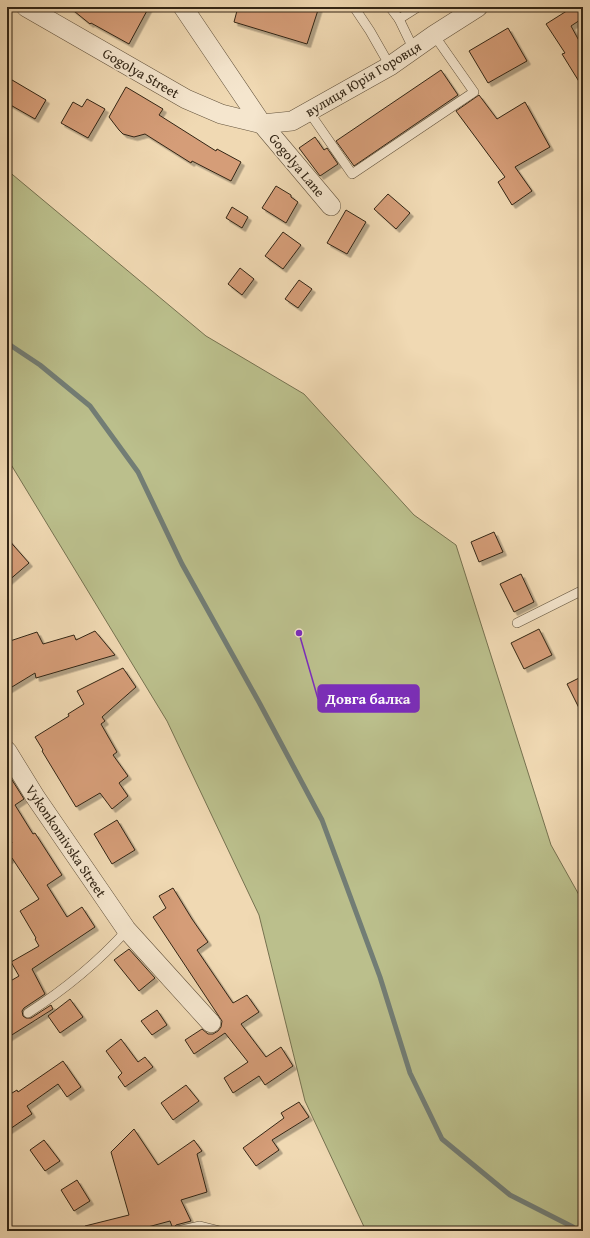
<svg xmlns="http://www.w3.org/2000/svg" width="590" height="1238" font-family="'Gentium Book Plus',serif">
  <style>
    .green { fill: #bbbf8c; stroke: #767250 }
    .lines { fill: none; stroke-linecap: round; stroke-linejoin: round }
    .stream { stroke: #727d75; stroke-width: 5 }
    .building { fill: #d59d78; stroke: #322515; filter: url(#shadow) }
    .lane-casing { stroke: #62523c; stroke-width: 10 }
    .street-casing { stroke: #62523c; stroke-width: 20 }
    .lane { stroke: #f5e6ce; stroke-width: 9 }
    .street { stroke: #f5e6ce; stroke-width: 19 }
    .labels { text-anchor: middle; stroke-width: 3.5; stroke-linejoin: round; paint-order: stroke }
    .street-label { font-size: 14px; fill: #322515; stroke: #f5e6ce }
    .leader { fill: none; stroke: #7b2cbf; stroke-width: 1.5 }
    .callout-dot { fill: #7b2cbf; stroke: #f5e6ce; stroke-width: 1.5 }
    .callout { fill: #7b2cbf; stroke: #7b2cbf; stroke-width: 1.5 }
    .callout-label { font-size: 15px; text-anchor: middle; font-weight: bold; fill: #fff }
  </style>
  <defs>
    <filter id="shadow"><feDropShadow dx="3.5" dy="3.5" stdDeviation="0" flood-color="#0004"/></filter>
  </defs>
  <rect width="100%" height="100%" fill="#f0d9b3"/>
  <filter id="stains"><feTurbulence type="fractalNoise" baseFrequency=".005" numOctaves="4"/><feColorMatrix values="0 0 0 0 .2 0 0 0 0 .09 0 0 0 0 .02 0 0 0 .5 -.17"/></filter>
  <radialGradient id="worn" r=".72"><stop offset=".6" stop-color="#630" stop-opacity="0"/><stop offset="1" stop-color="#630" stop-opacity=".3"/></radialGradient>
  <path class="green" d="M7 170 206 336 304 394 414 515 456 545 551 845 583 902V1231H366L305 1101 259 915 167 721 7 458Z"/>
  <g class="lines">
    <path class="stream" d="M7 343 40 365 90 406 138 472 182 564 260 704 322 820 380 977 410 1073 442 1139 510 1195 573 1227 576 1231"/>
  </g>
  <g class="building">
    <path d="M69 7H149L129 44 91 23 90 24Z"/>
    <path d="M238 7H319L307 44 234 22Z"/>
    <path d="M573 7H583V18L571 26 583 48V88L562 54 565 53 546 24Z"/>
    <path d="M508 28 527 61 488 83 469 51Z"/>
    <path d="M441 70 458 95 354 166 336 141Z"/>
    <path d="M7 77 46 100 35 119 7 103Z"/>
    <path d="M126 87 163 109 159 115 216 151 217 149 241 162 231 181 192 161 191 163 145 134 134 137 123 134 119 130 109 117Z"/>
    <path d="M479 95 497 119 525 102 550 147 515 167 532 191 512 205 498 182 505 177 456 111Z"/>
    <path d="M87 99 105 109 88 138 61 123 73 102 82 107Z"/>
    <path d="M315 137 324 150 327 148 338 164 320 176 299 148Z"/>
    <path d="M276 186 291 195V197L298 202 286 223 262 208Z"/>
    <path d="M388 194 410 213 396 229 374 209Z"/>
    <path d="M232 207 248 217 242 228 226 218Z"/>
    <path d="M346 210 366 222 347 254 327 243Z"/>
    <path d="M283 232 301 245 283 269 265 256Z"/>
    <path d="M240 268 254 279 242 295 228 284Z"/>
    <path d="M299 280 312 289 298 308 285 299Z"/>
    <path d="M494 532 503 552 479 562 471 542Z"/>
    <path d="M7 538 29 563 7 582Z"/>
    <path d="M521 574 534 602 514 612 500 584Z"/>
    <path d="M539 629 552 655 524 669 511 643Z"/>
    <path d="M95 631 115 655 36 678 35 673 7 690V642L37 632 43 644 74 635 76 640Z"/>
    <path d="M123 668 136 687 102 717 105 721 101 724 117 752 113 755 128 776 119 783 128 796 112 809 100 793 76 807 42 751 43 750 35 737 69 716 68 714 84 704 77 691Z"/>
    <path d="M583 676V716L567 684Z"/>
    <path d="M7 772 24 799 15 805 33 834 35 833 62 875 47 885 67 917 82 907 95 927 32 969 45 994 24 1008 22 1011 23 1016 26 1018H31L51 1005 53 1009 7 1038V983L19 976 11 962 39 946 35 939 36 938 20 911 39 899 12 858 7 861V846L12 843 7 834Z"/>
    <path d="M117 820 135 850 112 864 94 834Z"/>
    <path d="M173 888 192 919 208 942 197 950 233 1003 247 995 259 1012 241 1024 266 1057 281 1047 293 1066 265 1085 259 1076 233 1093 224 1078 248 1062 225 1033 194 1054 185 1040 202 1029 208 1034H213L218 1031 221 1027 222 1021 153 917 166 908 159 896Z"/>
    <path d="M129 949 155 978 139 991 114 960Z"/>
    <path d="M70 999 83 1017 60 1033 48 1016Z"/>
    <path d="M157 1010 167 1025 152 1035 141 1021Z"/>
    <path d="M121 1039 138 1062 145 1057 153 1067 125 1087 118 1077 122 1073 106 1051Z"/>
    <path d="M63 1061 81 1087 67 1097 58 1084 27 1106 32 1114 7 1131V1096L17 1090 18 1092Z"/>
    <path d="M186 1085 199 1101 173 1120 161 1103Z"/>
    <path d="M299 1102 309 1117 272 1140 279 1150 256 1166 243 1148 284 1118 281 1113Z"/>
    <path d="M134 1129 158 1165 194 1140 202 1151 197 1154 207 1192 181 1200 191 1221 176 1225 173 1229 170 1221 133 1231H86L85 1226 129 1215 111 1152Z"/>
    <path d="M44 1140 60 1161 45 1171 30 1150Z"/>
    <path d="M77 1180 90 1201 74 1211 61 1190Z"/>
  </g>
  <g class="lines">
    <defs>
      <g id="lane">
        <path d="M354 7 370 31 390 66"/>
        <path d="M390 7 399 19 414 50"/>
        <path d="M399 19 418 7"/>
        <path d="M309 112 352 174 474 92 434 35"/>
        <path d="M517 623 583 590"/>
        <path d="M28 1013C64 990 98 962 127 930"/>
        <path d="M178 1231 200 1226 220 1231"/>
      </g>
      <g id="street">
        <path d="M26 7 186 99 221 114 262 124 292 121 390 66 434 35 478 7"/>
        <path d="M183 7 262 124 331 206"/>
        <path d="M7 751 36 798 126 929 211 1023"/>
      </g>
    </defs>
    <use href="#lane" class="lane-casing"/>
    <use href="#street" class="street-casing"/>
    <use href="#lane" class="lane"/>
    <use href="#street" class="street"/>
  </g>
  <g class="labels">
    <g class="street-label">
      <text transform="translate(141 73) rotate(30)" y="5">Gogolya Street</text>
      <text transform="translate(363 79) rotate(-31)" y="5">вулиця Юрія Горовця</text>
      <text transform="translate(297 165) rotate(50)" y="5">Gogolya Lane</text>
      <text transform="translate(66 841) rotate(56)" y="5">Vykonkomivska Street</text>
    </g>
  </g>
  <path class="leader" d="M299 633L318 699"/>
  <circle class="callout-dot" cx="299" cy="633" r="4"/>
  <rect class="callout" x="318" y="685" width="101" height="27" rx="4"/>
  <g class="callout-label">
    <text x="368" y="704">Довга балка</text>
  </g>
  <rect width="590" height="1238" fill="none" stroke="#f0d9b3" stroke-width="24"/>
  <rect x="8" y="8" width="574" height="1222" fill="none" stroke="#322515" stroke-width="2"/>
  <rect x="12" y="12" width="566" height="1214" fill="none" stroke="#322515"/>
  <rect width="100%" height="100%" filter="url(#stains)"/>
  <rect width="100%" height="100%" fill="url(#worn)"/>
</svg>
